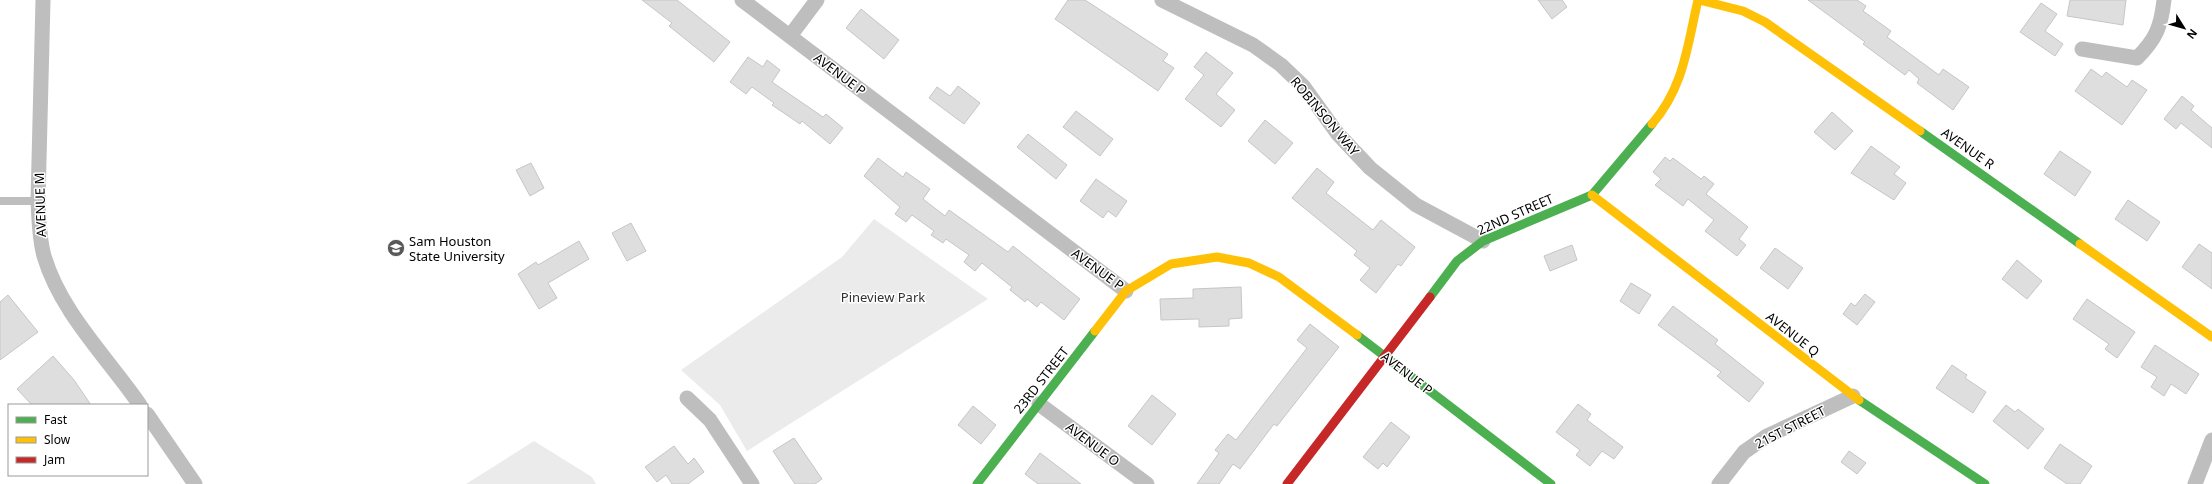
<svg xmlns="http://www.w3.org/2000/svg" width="2212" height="484" font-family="'Noto Sans',sans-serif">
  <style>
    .green { fill: #ebebeb }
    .building { fill: #dedede; stroke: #c6c6c6 }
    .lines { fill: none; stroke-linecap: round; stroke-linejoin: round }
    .lane { stroke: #bebebe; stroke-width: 8 }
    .street { stroke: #bebebe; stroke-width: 15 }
    .fast { stroke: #4caf50; stroke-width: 9 }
    .slow { stroke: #ffc107; stroke-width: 9 }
    .jam { stroke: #c62828; stroke-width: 9 }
    .labels { text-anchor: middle; stroke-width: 3; stroke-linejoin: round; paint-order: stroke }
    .street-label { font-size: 13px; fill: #000; stroke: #fff }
    .poi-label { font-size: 13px; fill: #000; stroke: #fff; text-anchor: start }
    .park-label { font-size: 13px; fill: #313131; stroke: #fff }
  </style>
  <rect width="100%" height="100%" fill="#fff"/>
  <g class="green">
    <path d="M874 219 988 299 747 451 720 405 681 370 842 257Z"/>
    <path d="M534 441 592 477 596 484H466Z"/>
  </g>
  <g class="building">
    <path d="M642 0H677L730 42 714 62 669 26 672 23Z"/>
    <path d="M1068 0H1085L1168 54 1163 61 1174 68 1158 91 1055 19Z"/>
    <path d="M1538 0H1562L1567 7 1552 19Z"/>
    <path d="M1808 0H1857L1866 6 1863 11 1891 31 1887 37 1939 75 1943 69 1969 87 1953 110 1917 83 1919 79 1909 70 1905 75 1863 44 1865 42Z"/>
    <path d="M2070 0H2126L2123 25 2067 16Z"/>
    <path d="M2041 3 2057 14 2045 31 2063 44 2055 56 2020 32Z"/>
    <path d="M861 9 899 40 884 59 846 28Z"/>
    <path d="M1206 52 1233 73 1216 94 1235 110 1221 127 1185 99 1204 75 1194 67Z"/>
    <path d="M748 57 763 67 767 60 780 70 772 82 823 117 826 114 843 128 830 144 802 121 800 124 772 105 774 103 752 87 746 94 730 82Z"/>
    <path d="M2091 69 2102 77 2106 72 2127 87 2132 80 2147 90 2122 125 2075 91Z"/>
    <path d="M958 86 980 103 964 124 929 98 937 87 950 96Z"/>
    <path d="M2182 96 2194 106 2191 110 2212 128V148L2181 123 2176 129 2164 119Z"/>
    <path d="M1076 111 1113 139 1100 156 1063 127Z"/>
    <path d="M1832 112 1853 131 1835 150 1814 132Z"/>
    <path d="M1265 120 1293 143 1275 164 1248 141Z"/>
    <path d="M1028 134 1067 165 1056 179 1017 147Z"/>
    <path d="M1871 146 1900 167 1894 174 1906 183 1894 200 1851 173Z"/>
    <path d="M2060 151 2091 172 2075 196 2044 174Z"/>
    <path d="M1665 157 1670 161 1673 158 1701 179 1704 176 1714 184 1706 194 1748 227 1739 239 1746 245 1737 256 1705 231 1714 220 1688 199 1683 206 1655 185 1661 179 1653 172Z"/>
    <path d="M878 158 903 177 906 172 930 189 923 199 945 216 949 210 1008 252 1013 246 1080 299 1064 320 1041 302 1037 307 1027 299 1025 302 1010 290 1012 287 982 263 975 271 964 262 969 255 946 239 943 243 931 235 934 231 912 215 906 222 895 214 900 207 864 176Z"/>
    <path d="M531 163 544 188 530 196 516 170Z"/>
    <path d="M1317 168 1334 182 1326 193 1373 230 1381 220 1415 247 1401 266 1398 264 1376 293 1360 280 1370 268 1354 255 1357 251 1292 198Z"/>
    <path d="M1096 179 1127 201 1116 217 1108 211 1103 218 1080 201Z"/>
    <path d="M2128 200 2160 222 2147 241 2115 219Z"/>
    <path d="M631 223 646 251 627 261 612 233Z"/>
    <path d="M579 241 589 259 548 283 557 298 539 309 518 274 536 262 538 265Z"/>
    <path d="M2199 244 2212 253V289L2182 267Z"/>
    <path d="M1572 245 1577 260 1550 271 1544 256Z"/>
    <path d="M1775 248 1803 268 1788 289 1760 268Z"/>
    <path d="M2017 260 2042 281 2027 299 2002 279Z"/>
    <path d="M1631 283 1651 295 1639 314 1620 301Z"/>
    <path d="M1241 287 1242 318 1229 319V326L1199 327V319L1161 320 1160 299 1193 298V289Z"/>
    <path d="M1865 294 1875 302 1857 325 1843 314 1851 303 1855 306Z"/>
    <path d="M8 295 38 332 0 360V302Z"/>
    <path d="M2087 299 2135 332 2117 358 2105 349 2109 344 2073 319Z"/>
    <path d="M1673 306 1718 340 1715 344 1764 383 1749 402 1717 376 1721 372 1658 325Z"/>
    <path d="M1310 324 1339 347 1277 426 1274 424 1240 469 1233 464 1219 484H1197L1219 453 1215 450 1228 434 1236 440 1307 348 1297 340Z"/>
    <path d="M2155 345 2199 374 2186 394 2171 384 2164 396 2151 387 2157 377 2141 367Z"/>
    <path d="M53 356 74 380 91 405H32L17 389Z"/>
    <path d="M1952 365 1967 375 1965 378 1986 392 1973 413 1936 388Z"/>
    <path d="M1152 395 1176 414 1152 445 1128 426Z"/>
    <path d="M1578 404 1591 414 1587 420 1623 447 1614 459 1602 451 1590 466 1576 455 1580 450 1556 432Z"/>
    <path d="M2006 405 2015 412 2018 409 2044 429 2028 449 1993 421Z"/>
    <path d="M973 406 996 425 981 444 958 425Z"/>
    <path d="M1391 422 1410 437 1387 467 1383 463 1378 469 1363 457Z"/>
    <path d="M794 438 822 479 815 484H795L773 451Z"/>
    <path d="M2060 444 2092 466 2080 484H2067L2044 468Z"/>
    <path d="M674 446 688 464 694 458 704 472 688 484H672L666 475 657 482 645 467Z"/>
    <path d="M1849 451 1866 463 1857 474 1841 462Z"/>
    <path d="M1040 453 1081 484H1038L1025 474Z"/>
  </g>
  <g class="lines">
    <path class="lane" d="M0 201H38"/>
    <g class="street">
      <path d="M43 0 38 201C39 219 39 238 44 256 61 313 107 357 140 405"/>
      <path d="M742 0 1126 291"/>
      <path d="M1162 0 1253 45 1281 65 1304 87 1337 133 1370 168 1416 205 1483 241"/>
      <path d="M790 36 817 0"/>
      <path d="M2082 49 2137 58C2156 39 2161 27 2164 0"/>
      <path d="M687 398 710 420 752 484"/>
      <path d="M1039 404 1147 484"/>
      <path d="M147 414 195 484"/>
      <path d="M1719 484 1744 452 1767 436 1853 396"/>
      <path d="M2195 484 2212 440"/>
    </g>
    <g class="fast">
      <path d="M1920 131 2080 244"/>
      <path d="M1430 297 1457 261 1483 241 1592 195 1652 124"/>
      <path d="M1357 335 1551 484"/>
      <path d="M1859 400 1985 484"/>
      <path d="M977 484 1095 331"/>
    </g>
    <g class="slow">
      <path d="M1699 0 1743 11 1765 22 1920 131"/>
      <path d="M1652 124C1684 87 1687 47 1698 0"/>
      <path d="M1592 195 1859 400"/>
      <path d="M2080 244 2212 337"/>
      <path d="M1095 331 1126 291 1171 264 1217 257 1249 263 1279 277 1357 335"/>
    </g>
    <path class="jam" d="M1287 484 1430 297"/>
  </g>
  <defs>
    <symbol id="university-disc" viewBox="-11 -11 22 22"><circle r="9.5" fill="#595959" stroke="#fff"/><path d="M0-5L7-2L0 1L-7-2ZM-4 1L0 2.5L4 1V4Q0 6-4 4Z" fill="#fff"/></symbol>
  </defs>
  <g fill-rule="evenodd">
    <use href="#university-disc" x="386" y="238" width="20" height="20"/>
  </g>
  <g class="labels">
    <g class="street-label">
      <text transform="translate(840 74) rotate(37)" y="5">AVENUE P</text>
      <text transform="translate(1325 116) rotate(50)" y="5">ROBINSON WAY</text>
      <text transform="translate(1968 148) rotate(35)" y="5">AVENUE R</text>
      <text transform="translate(40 205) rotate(-92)" y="5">AVENUE M</text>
      <text transform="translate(1515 214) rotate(-24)" y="5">22ND STREET</text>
      <text transform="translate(1098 269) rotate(36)" y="5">AVENUE P</text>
      <text transform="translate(1793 334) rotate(38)" y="5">AVENUE Q</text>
      <text transform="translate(1407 373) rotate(38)" y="5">AVENUE P</text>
      <text transform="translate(1041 380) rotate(-52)" y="5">23RD STREET</text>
      <text transform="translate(1790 427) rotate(-27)" y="5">21ST STREET</text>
      <text transform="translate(1093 444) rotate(37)" y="5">AVENUE O</text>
    </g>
    <g class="poi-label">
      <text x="409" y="246">Sam Houston<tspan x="409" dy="15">State University</tspan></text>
    </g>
    <g class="park-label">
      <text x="883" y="302">Pineview Park</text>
    </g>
  </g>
  <rect x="8" y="404" width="140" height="72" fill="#ffffff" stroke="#999999"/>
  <rect x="16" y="417" width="20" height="6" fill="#4caf50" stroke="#999999"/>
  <text x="44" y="424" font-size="12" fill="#000000">Fast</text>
  <rect x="16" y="437" width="20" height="6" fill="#ffc107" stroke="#999999"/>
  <text x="44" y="444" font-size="12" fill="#000000">Slow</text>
  <rect x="16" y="457" width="20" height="6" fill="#c62828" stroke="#999999"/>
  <text x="44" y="464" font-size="12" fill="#000000">Jam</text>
  <g transform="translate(2184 28) rotate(127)" stroke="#ffffff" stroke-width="3" paint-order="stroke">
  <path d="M0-3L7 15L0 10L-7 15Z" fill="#000000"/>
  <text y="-6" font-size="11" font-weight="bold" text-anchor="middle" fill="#000000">N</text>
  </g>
</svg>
